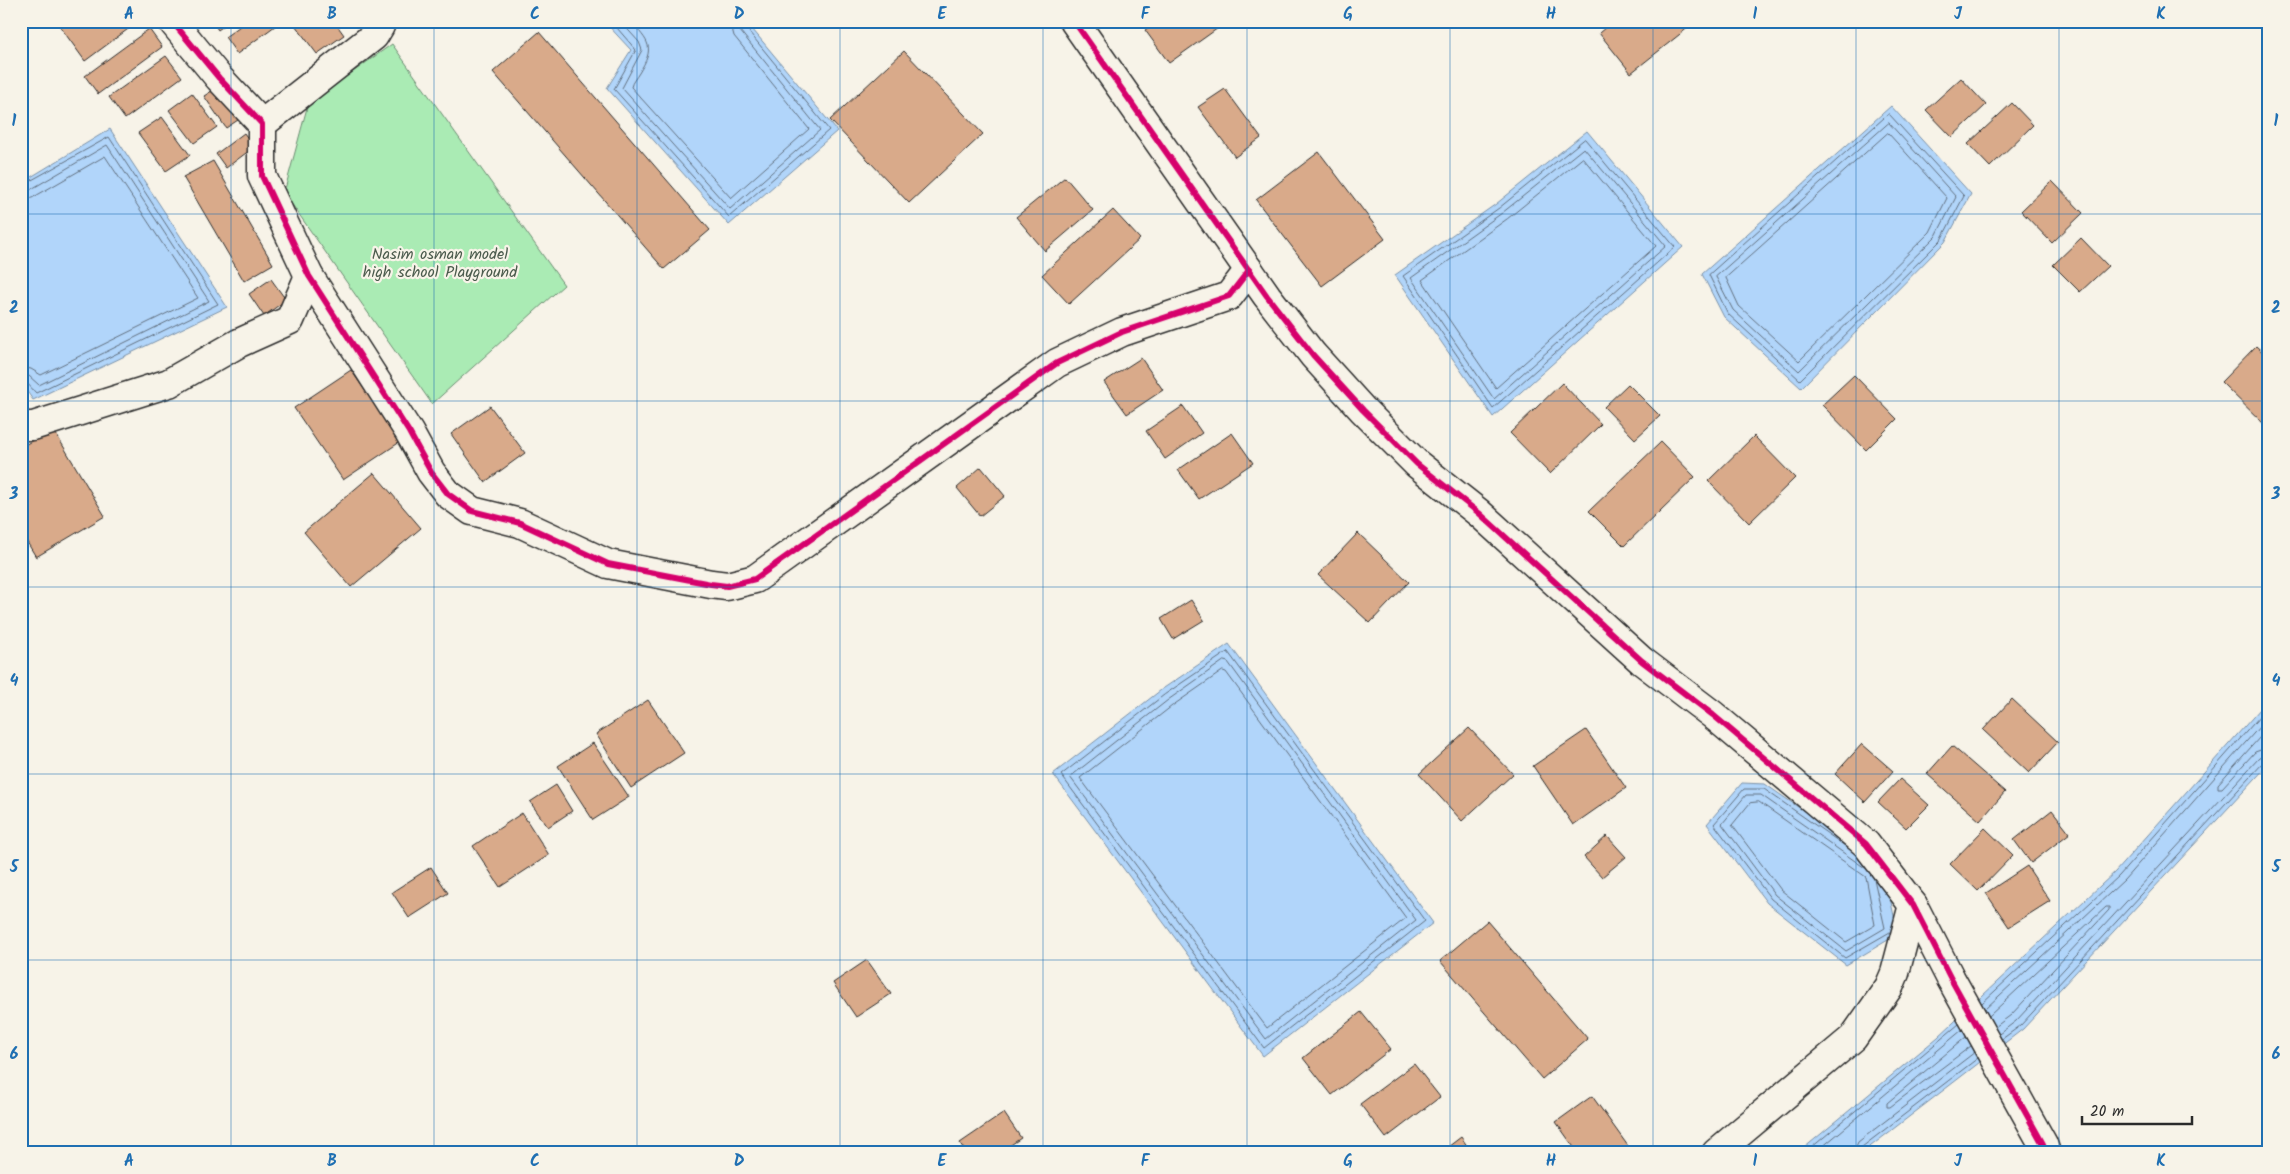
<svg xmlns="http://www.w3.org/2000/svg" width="2290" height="1174" font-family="Kalam,sans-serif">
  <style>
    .green { fill: #aaebb4; stroke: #6a8b70 }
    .water { fill: #b1d5fa; stroke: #7b91a7 }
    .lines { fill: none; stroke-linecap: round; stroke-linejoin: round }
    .shore { stroke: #616f7e; stroke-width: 1 }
    .building { fill: #d9aa8a; stroke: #2b2b2b }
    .street-casing { stroke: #2b2b2b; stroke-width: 31 }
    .street { stroke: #f7f3e8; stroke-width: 28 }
    .cycleway-casing { stroke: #f7f3e8; stroke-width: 9 }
    .cycleway { stroke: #d6006c; stroke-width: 6 }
    .grid { fill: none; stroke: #1f6fb2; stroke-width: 1; stroke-opacity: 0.55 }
    .labels { text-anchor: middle; stroke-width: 4.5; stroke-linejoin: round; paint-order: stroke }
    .park-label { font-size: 16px; fill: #4b5b4d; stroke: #f7f3e8 }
    .neatline { fill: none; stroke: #1f6fb2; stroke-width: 2 }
    .grid-label { font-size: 16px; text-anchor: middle; font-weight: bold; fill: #1f6fb2 }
  </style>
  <rect width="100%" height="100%" fill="#f7f3e8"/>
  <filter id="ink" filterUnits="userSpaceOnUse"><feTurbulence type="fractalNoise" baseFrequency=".02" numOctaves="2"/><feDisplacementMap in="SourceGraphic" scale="10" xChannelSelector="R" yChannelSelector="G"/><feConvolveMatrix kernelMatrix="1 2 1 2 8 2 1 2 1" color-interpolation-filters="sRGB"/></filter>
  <g filter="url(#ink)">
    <path class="green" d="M392 44 564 285 432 404 284 193 308 104Z"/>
    <g class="water">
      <path d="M604 21H751L748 24 837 131 729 225 607 88 631 50Z"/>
      <path d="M1891 106 1971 194 1945 242 1801 388 1724 317 1702 274Z"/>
      <path d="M110 129 227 307 33 400 21 383V183Z"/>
      <path d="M1587 131 1683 247 1493 417 1395 275 1496 204Z"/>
      <path d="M1229 644 1433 923 1263 1056 1053 774 1161 690Z"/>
      <path d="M2269 699V764L2023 1029 1862 1153H1798L1938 1037 2115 872Z"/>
      <path d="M1742 783 1765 784 1883 866 1898 934 1846 965 1767 903 1707 824Z"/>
    </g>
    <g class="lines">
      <g class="shore">
        <path d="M611 21 636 50 614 89 729 217 829 130 745 27 744 21"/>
        <path d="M620 21 639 42 642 50 622 88 730 209 820 130 740 31 737 21"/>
        <path d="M630 21C650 43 655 47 639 73 636 78 632 82 631 87L731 198 809 129 734 36 730 21"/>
        <path d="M1889 114 1964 196 1941 240 1800 380 1728 314 1709 275Z"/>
        <path d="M1889 123 1956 197 1936 236 1799 371 1733 310 1716 277Z"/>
        <path d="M1888 133 1947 198 1930 232 1799 361 1739 306 1726 278Z"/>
        <path d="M1585 139 1675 247 1493 408 1403 276 1499 208Z"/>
        <path d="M1584 148 1666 246 1494 399 1411 278 1502 213Z"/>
        <path d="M1583 158 1656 246 1496 388 1422 280 1507 219Z"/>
        <path d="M21 186 109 137 218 304 36 393 26 382 21 381"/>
        <path d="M21 193 28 191 107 145 209 301 39 385 29 376 21 374"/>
        <path d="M21 200 32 198 105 156 198 298 41 375 31 369 21 367"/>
        <path d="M1228 652 1425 921 1264 1048 1061 775 1164 695Z"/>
        <path d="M1224 661 1228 662 1416 920 1266 1039 1070 777 1168 700Z"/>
        <path d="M1223 671 1226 672 1406 918 1267 1028 1080 778 1172 706Z"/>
        <path d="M2269 727 2218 784V788H2222L2255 752 2269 747"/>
        <path d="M1759 802 1866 877 1875 925 1846 942 1781 890 1732 825 1750 803Z"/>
        <path d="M1845 846 1764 789H1744L1714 824 1771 899 1845 958 1890 932"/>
        <path d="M1865 868 1761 795H1746L1722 824 1775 895 1846 951 1885 928 1874 879"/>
        <path d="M1982 1003 2119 876 2269 706"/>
        <path d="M1985 1009 2124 880 2269 716"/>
        <path d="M1989 1016 2106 907H2109V910L2011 1015 1995 1027"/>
        <path d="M1999 1034 2016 1021 2259 758 2269 755"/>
        <path d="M1966 1037 1887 1103V1107H1890L1971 1046"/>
        <path d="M2002 1039 2020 1026 2263 763 2269 761"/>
        <path d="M1805 1153 1959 1024"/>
        <path d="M1815 1153 1962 1030"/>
        <path d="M1853 1153 1858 1142 1975 1052"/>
        <path d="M1860 1153 1862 1147 1978 1058"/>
      </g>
    </g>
    <g class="building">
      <path d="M56 21H139L85 61Z"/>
      <path d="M212 21H230L218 30Z"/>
      <path d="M247 21H278L279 23 237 54 225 37Z"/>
      <path d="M292 21H334L344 35 317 54Z"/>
      <path d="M1157 21H1228L1169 63 1145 30Z"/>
      <path d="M1613 21H1693L1694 23 1631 73 1599 33Z"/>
      <path d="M149 29 162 47 98 94 85 76Z"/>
      <path d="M539 32 710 230 664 269 493 72Z"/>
      <path d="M904 51 983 134 909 203 830 120Z"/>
      <path d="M166 56 182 77 125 119 109 97Z"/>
      <path d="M1961 78 1986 105 1952 137 1926 110Z"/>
      <path d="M218 87 241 118 226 128 204 96Z"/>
      <path d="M1225 89 1261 138 1235 157 1198 107Z"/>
      <path d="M192 93 217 127 194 143 169 110Z"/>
      <path d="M2012 103 2033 125 1990 167 1968 144Z"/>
      <path d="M162 117 190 155 166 171 138 133Z"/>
      <path d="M244 133 254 147 226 168 216 154Z"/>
      <path d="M1319 152 1385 239 1322 286 1256 200Z"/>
      <path d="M213 161 273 264 244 281 183 177Z"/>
      <path d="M1065 177 1093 210 1045 251 1016 217Z"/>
      <path d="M2052 181 2083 213 2052 243 2021 211Z"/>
      <path d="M1113 210 1140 239 1069 304 1042 275Z"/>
      <path d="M2081 238 2108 266 2080 292 2053 265Z"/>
      <path d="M271 279 286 300 264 316 249 294Z"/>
      <path d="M2256 346 2269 358V429L2221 382Z"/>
      <path d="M1141 358 1163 390 1127 414 1104 382Z"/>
      <path d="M351 370 400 442 343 480 294 408Z"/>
      <path d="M1854 375 1897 419 1866 450 1822 405Z"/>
      <path d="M1562 383 1601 424 1550 474 1510 433Z"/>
      <path d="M1628 384 1660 416 1635 439 1604 407Z"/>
      <path d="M490 406 525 453 485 482 451 434Z"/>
      <path d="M1183 406 1202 433 1165 459 1146 431Z"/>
      <path d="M53 429 105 516 36 557 21 532V447Z"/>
      <path d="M1232 433 1253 463 1199 499 1178 470Z"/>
      <path d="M1754 436 1795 478 1749 523 1708 481Z"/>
      <path d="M1661 442 1695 477 1624 546 1589 511Z"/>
      <path d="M981 467 1005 496 980 516 957 488Z"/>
      <path d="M374 473 421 528 351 587 304 532Z"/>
      <path d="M1358 533 1409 582 1370 623 1318 575Z"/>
      <path d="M1191 600 1204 620 1173 639 1161 619Z"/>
      <path d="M2012 699 2058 742 2029 773 1983 730Z"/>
      <path d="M648 700 684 753 631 788 596 734Z"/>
      <path d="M1469 728 1513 774 1462 821 1419 774Z"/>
      <path d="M1586 730 1626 788 1573 825 1533 766Z"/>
      <path d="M593 743 629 797 593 820 558 766Z"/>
      <path d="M1862 744 1893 771 1865 802 1835 774Z"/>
      <path d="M1952 746 2005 792 1980 821 1927 774Z"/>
      <path d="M1900 779 1929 805 1906 828 1878 802Z"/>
      <path d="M556 785 572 811 548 827 530 802Z"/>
      <path d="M2052 810 2070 833 2031 863 2014 840Z"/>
      <path d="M522 813 549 855 500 887 473 846Z"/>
      <path d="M1985 828 2013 855 1978 891 1950 864Z"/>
      <path d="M1607 836 1626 857 1602 877 1584 857Z"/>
      <path d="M2027 866 2050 901 2009 927 1986 893Z"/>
      <path d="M431 867 448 893 409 918 392 892Z"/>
      <path d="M1487 921 1588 1039 1542 1079 1440 961Z"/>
      <path d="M867 960 891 994 856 1017 833 983Z"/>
      <path d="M1361 1012 1391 1049 1332 1095 1303 1058Z"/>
      <path d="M1414 1064 1440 1097 1386 1138 1360 1104Z"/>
      <path d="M1592 1096 1633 1153H1578L1556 1122Z"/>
      <path d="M1004 1113 1021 1138 999 1153H966L960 1143Z"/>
      <path d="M1461 1137 1472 1153H1440Z"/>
    </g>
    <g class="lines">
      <defs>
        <g id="street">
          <path d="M172 21 219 78 262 124V176L309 276 409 432 431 472 448 494 472 511 520 523 608 564 711 584 727 586 755 579 1057 363 1122 332 1229 296 1249 270"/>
          <path d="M1074 21 1267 296 1313 355 1363 410 1417 464 1479 513 1642 661 1713 715 1866 844 1913 905 1951 979 2043 1144 2046 1153"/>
          <path d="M262 124 374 36 380 26 378 21"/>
          <path d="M21 426H33L169 383 239 343 290 320 309 276"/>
          <path d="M1716 1153 1853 1038 1889 987 1895 973 1913 905"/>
        </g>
      </defs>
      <use href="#street" class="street-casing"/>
      <use href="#street" class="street"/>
      <defs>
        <g id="cycleway">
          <path d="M172 21 219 78 262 124V176L309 276 409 432 431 472 448 494 472 511 520 523 608 564 711 584 727 586 755 579 1057 363 1122 332 1229 296 1249 270"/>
          <path d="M1074 21 1267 296 1313 355 1363 410 1417 464 1479 513 1642 661 1713 715 1866 844 1913 905 1951 979 2043 1144 2046 1153"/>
        </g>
      </defs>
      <use href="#cycleway" class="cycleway-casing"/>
      <use href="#cycleway" class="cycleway"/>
    </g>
  </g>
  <path class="grid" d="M231 21V1153M434 21V1153M637 21V1153M840 21V1153M1043 21V1153M1247 21V1153M1450 21V1153M1653 21V1153M1856 21V1153M2059 21V1153M21 214H2269M21 401H2269M21 587H2269M21 774H2269M21 960H2269"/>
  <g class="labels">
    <g class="park-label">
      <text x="440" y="259">Nasim osman model<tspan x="440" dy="18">high school Playground</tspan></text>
    </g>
  </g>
  <rect width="2290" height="1174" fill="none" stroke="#f7f3e8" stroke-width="55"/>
  <path d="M2082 1116v8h110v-8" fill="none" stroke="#2b2b2b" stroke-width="2.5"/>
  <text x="2090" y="1116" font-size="15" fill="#2b2b2b" stroke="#f7f3e8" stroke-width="4" paint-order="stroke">20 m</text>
  <rect x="28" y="28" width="2234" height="1118" class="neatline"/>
  <g class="grid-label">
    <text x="129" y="19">A</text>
    <text x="332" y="19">B</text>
    <text x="535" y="19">C</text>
    <text x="739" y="19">D</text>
    <text x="942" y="19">E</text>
    <text x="1145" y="19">F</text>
    <text x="1348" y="19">G</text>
    <text x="1551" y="19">H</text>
    <text x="1755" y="19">I</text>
    <text x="1958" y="19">J</text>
    <text x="2161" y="19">K</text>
    <text x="14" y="126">1</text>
    <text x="2276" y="126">1</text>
    <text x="14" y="313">2</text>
    <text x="2276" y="313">2</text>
    <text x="14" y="499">3</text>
    <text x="2276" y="499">3</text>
    <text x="14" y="686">4</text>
    <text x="2276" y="686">4</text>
    <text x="14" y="872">5</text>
    <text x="2276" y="872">5</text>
    <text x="14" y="1059">6</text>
    <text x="2276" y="1059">6</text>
    <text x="129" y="1166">A</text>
    <text x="332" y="1166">B</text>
    <text x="535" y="1166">C</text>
    <text x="739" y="1166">D</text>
    <text x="942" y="1166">E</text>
    <text x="1145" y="1166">F</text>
    <text x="1348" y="1166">G</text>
    <text x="1551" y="1166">H</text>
    <text x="1755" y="1166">I</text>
    <text x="1958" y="1166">J</text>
    <text x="2161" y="1166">K</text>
  </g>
</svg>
